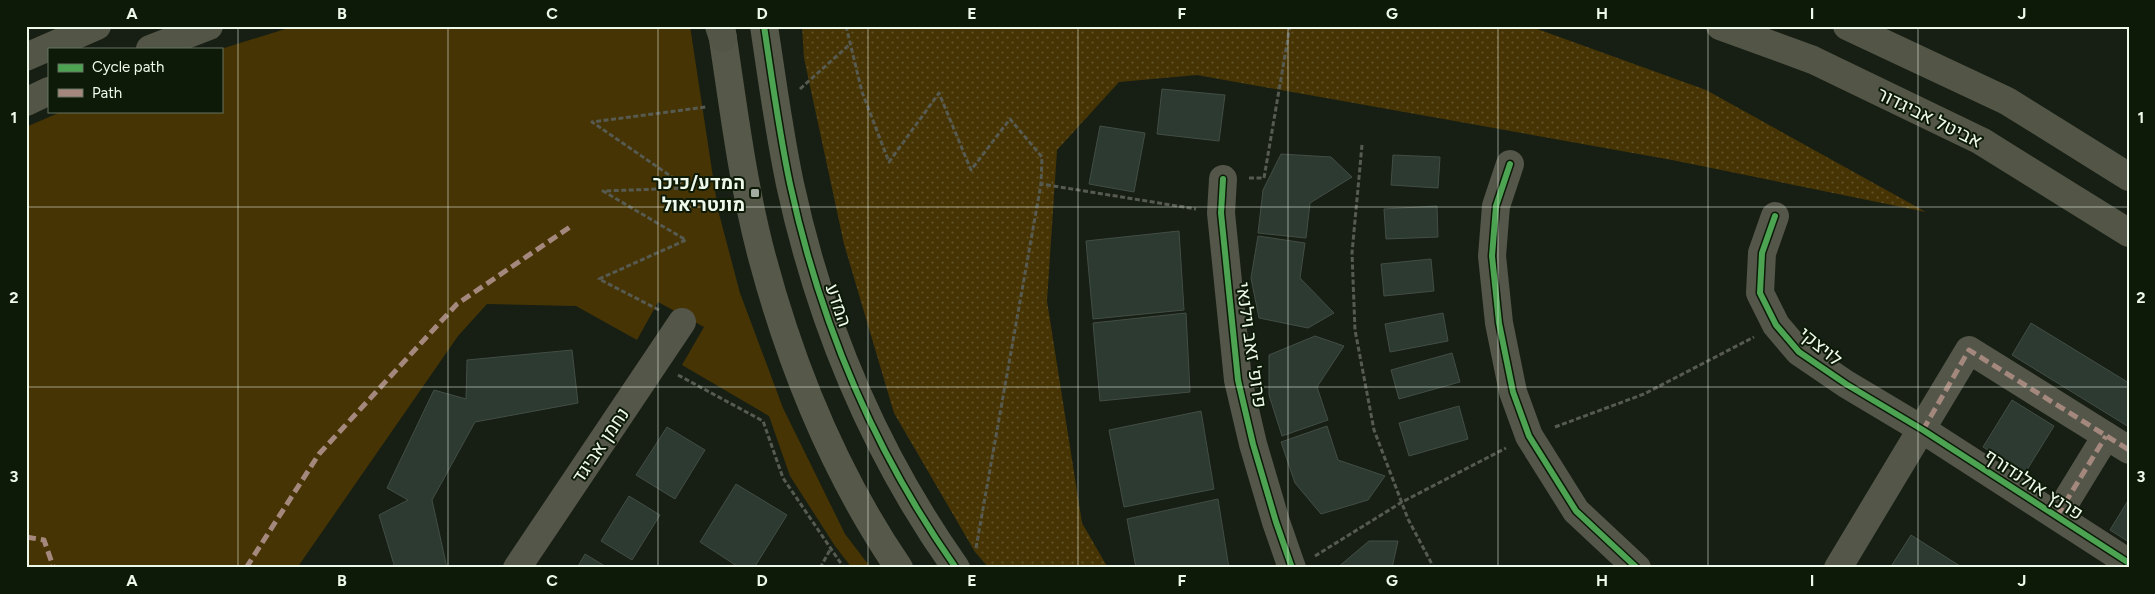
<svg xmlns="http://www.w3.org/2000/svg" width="2155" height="594" font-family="Figtree,Heebo,sans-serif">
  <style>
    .grass { fill: #463404 }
    .park { fill: url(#park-dots) }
    .building { fill: #2c3a32; stroke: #434d44 }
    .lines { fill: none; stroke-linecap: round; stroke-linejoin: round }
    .path { stroke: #565a50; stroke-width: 3; stroke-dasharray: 5 2.5; stroke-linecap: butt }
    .street { stroke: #54564a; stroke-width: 28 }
    .secondary { stroke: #56584a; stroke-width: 28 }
    .primary { stroke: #535647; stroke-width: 28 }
    .quiet { stroke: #a5887d; stroke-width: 5; stroke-dasharray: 10 5; stroke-linecap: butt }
    .cycleway-casing { stroke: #0c1a07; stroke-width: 9 }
    .cycleway { stroke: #4ca352; stroke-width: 6 }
    .grid { fill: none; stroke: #eef8eb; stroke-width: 1; stroke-opacity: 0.55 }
    .poi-dot { fill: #a3aca0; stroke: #0c1a07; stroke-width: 2 }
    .labels { text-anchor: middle; stroke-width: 4; stroke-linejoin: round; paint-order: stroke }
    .street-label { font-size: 19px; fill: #eef8eb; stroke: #0c1a07 }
    .poi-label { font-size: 19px; font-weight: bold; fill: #eef8eb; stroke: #0c1a07; text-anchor: end }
    .neatline { fill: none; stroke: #eef8eb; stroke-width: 2 }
    .grid-label { font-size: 16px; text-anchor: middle; font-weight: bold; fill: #eef8eb }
  </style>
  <defs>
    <pattern id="park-dots" width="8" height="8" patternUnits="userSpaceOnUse" patternTransform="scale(1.25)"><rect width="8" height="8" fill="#463404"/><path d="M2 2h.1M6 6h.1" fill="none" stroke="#615229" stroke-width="1.8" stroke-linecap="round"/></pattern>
  </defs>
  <rect width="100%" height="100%" fill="#171f14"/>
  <path class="grass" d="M295 26H690L718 210 740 293 783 408 845 534 871 568H852L835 546 790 476 769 416 682 365 704 327 658 302 637 340 576 306 487 304 458 336 297 568H26V127L63 111H221V49Z"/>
  <path class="park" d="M802 26H1529L1706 90 1926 212 1672 160 1197 75 1119 82 1057 150 1047 301 1082 523 1108 568H989L975 552 894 413 844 244 804 58Z"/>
  <g class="building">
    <path d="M1162 89 1225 95 1219 141 1157 134Z"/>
    <path d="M1100 126 1145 133 1134 192 1089 184Z"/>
    <path d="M1281 154 1331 157 1352 177 1310 203 1306 238 1258 233 1263 190Z"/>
    <path d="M1393 155 1440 157 1438 188 1391 185Z"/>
    <path d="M1437 206 1438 237 1386 239 1384 209Z"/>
    <path d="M1179 231 1184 310 1093 319 1086 241Z"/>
    <path d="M1258 236 1305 243 1300 278 1334 313 1308 328 1259 318 1251 278Z"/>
    <path d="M1431 259 1434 291 1384 296 1381 264Z"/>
    <path d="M1186 313 1190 392 1100 401 1093 323Z"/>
    <path d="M1443 313 1448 341 1390 352 1385 324Z"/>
    <path d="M2031 323 2129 383V427L2012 355Z"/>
    <path d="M1315 336 1344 346 1317 387 1328 420 1282 436 1269 395V355Z"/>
    <path d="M572 350 578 403 475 422 432 500 447 568H395L379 515 408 500 387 488 434 390 466 399 467 360Z"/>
    <path d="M1452 353 1460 382 1399 399 1391 370Z"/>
    <path d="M2012 400 2054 426 2025 473 1983 447Z"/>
    <path d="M1459 406 1468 439 1409 456 1399 423Z"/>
    <path d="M1201 411 1214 489 1124 507 1109 430Z"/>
    <path d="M1327 426 1338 460 1385 476 1368 500 1321 514 1295 483 1281 442Z"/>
    <path d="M667 427 705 450 675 499 636 475Z"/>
    <path d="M736 484 787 515 754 568H740L700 542Z"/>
    <path d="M629 496 660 515 632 560 601 541Z"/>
    <path d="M1218 499 1229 568H1136L1127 519Z"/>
    <path d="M2129 499V542L2110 530Z"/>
    <path d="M1911 535 1960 566 1959 568H1890Z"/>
    <path d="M1369 541H1398L1392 568H1337Z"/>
    <path d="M585 554 608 568H577Z"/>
  </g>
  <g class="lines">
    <g class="path">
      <path d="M846 26 862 92 889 162 939 93 971 170 1010 119 1042 157 1041 184 1196 209"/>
      <path d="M800 89 849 45"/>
      <path d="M1362 145 1352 253 1355 330 1374 430 1408 519 1434 568"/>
      <path d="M1249 178H1264L1290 26"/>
      <path d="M659 310 599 279 686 240 603 191 688 188 592 122 706 107"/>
      <path d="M678 375 763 421 783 478 844 568"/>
      <path d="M1555 427 1644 394 1754 337"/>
      <path d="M976 548 1041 184"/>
      <path d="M1315 556 1402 502 1506 448"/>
      <path d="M820 568 830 550"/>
    </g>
    <g class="street">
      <path d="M1510 164 1496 206 1492 256 1499 323 1513 392 1529 436 1576 511 1637 568"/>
      <path d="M1223 179 1221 213 1238 380 1253 444 1276 522 1292 568"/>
      <path d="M1775 216 1762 253 1760 293 1776 325 1799 352 1846 384 1923 430 2129 563"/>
      <path d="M2057 516 2106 436"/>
      <path d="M517 568 682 322"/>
      <path d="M1838 568 1969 350 2129 450"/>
    </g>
    <g class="secondary">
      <path d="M721 26C733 103 742 182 762 257 791 366 835 474 899 568"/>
      <path d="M764 26C772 79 779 132 790 184 820 322 874 452 956 568"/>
    </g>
    <g class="primary">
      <path d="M719 26 723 38"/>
      <path d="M1720 26 1813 60 1981 141 2129 233"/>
      <path d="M1847 26 2007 101 2129 177"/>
      <path d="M150 49 209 26"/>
      <path d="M26 57 97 26"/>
      <path d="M26 102 49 91"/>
    </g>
    <g class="quiet">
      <path d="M1923 430 1969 350 2129 450"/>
      <path d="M2057 516 2106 436"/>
      <path d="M26 537 44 540 53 566 51 568"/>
      <path d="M246 568 319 454 457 304 573 225"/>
    </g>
    <defs>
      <g id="cycleway">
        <path d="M764 26C772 79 779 132 790 184 820 322 874 452 956 568"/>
        <path d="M1510 164 1496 206 1492 256 1499 323 1513 392 1529 436 1576 511 1637 568"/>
        <path d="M1223 179 1221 213 1238 380 1253 444 1276 522 1292 568"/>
        <path d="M1775 216 1762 253 1760 293 1776 325 1799 352 1846 384 1923 430 2129 563"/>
      </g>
    </defs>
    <use href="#cycleway" class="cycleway-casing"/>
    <use href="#cycleway" class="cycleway"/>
  </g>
  <path class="grid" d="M238 26V568M448 26V568M658 26V568M868 26V568M1078 26V568M1288 26V568M1498 26V568M1708 26V568M1918 26V568M26 207H2129M26 387H2129"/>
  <rect class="poi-dot" x="750" y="188" width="10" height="10" rx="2.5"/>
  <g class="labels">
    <g class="street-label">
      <text transform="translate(1930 117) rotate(26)" y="7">אביטל אביגדור</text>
      <text transform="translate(839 305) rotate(71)" y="7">המדע</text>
      <text transform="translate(1252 345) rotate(82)" y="7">פרופ' זאב וילנאי</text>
      <text transform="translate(1821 346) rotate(39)" y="7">לויצקי</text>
      <text transform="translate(600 445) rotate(-56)" y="7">נחמן אביגד</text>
      <text transform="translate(2034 484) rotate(33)" y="7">פרנץ אולנדורף</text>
    </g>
    <g class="poi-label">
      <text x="745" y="189">המדע/כיכר<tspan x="745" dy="22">מונטריאול</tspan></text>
    </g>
  </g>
  <rect width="2155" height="594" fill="none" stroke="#0c1a07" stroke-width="55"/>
  <rect x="48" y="48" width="175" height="65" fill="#0c1a07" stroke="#667362"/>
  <rect x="58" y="64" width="25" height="8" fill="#4ca352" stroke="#667362"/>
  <text x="92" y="72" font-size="15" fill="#eef8eb">Cycle path</text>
  <rect x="58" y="89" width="25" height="8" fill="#a5887d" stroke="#667362"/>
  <text x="92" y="98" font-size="15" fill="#eef8eb">Path</text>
  <rect x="28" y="28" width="2100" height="538" class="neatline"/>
  <g class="grid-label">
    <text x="132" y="19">A</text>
    <text x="342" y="19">B</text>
    <text x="552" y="19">C</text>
    <text x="762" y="19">D</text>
    <text x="972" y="19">E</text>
    <text x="1182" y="19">F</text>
    <text x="1392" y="19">G</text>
    <text x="1602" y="19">H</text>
    <text x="1812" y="19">I</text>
    <text x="2022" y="19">J</text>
    <text x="14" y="123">1</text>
    <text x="2141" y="123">1</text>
    <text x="14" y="303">2</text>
    <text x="2141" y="303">2</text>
    <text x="14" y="482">3</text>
    <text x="2141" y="482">3</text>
    <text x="132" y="586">A</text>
    <text x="342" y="586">B</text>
    <text x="552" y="586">C</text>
    <text x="762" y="586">D</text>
    <text x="972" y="586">E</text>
    <text x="1182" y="586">F</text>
    <text x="1392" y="586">G</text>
    <text x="1602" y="586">H</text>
    <text x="1812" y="586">I</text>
    <text x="2022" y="586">J</text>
  </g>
</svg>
